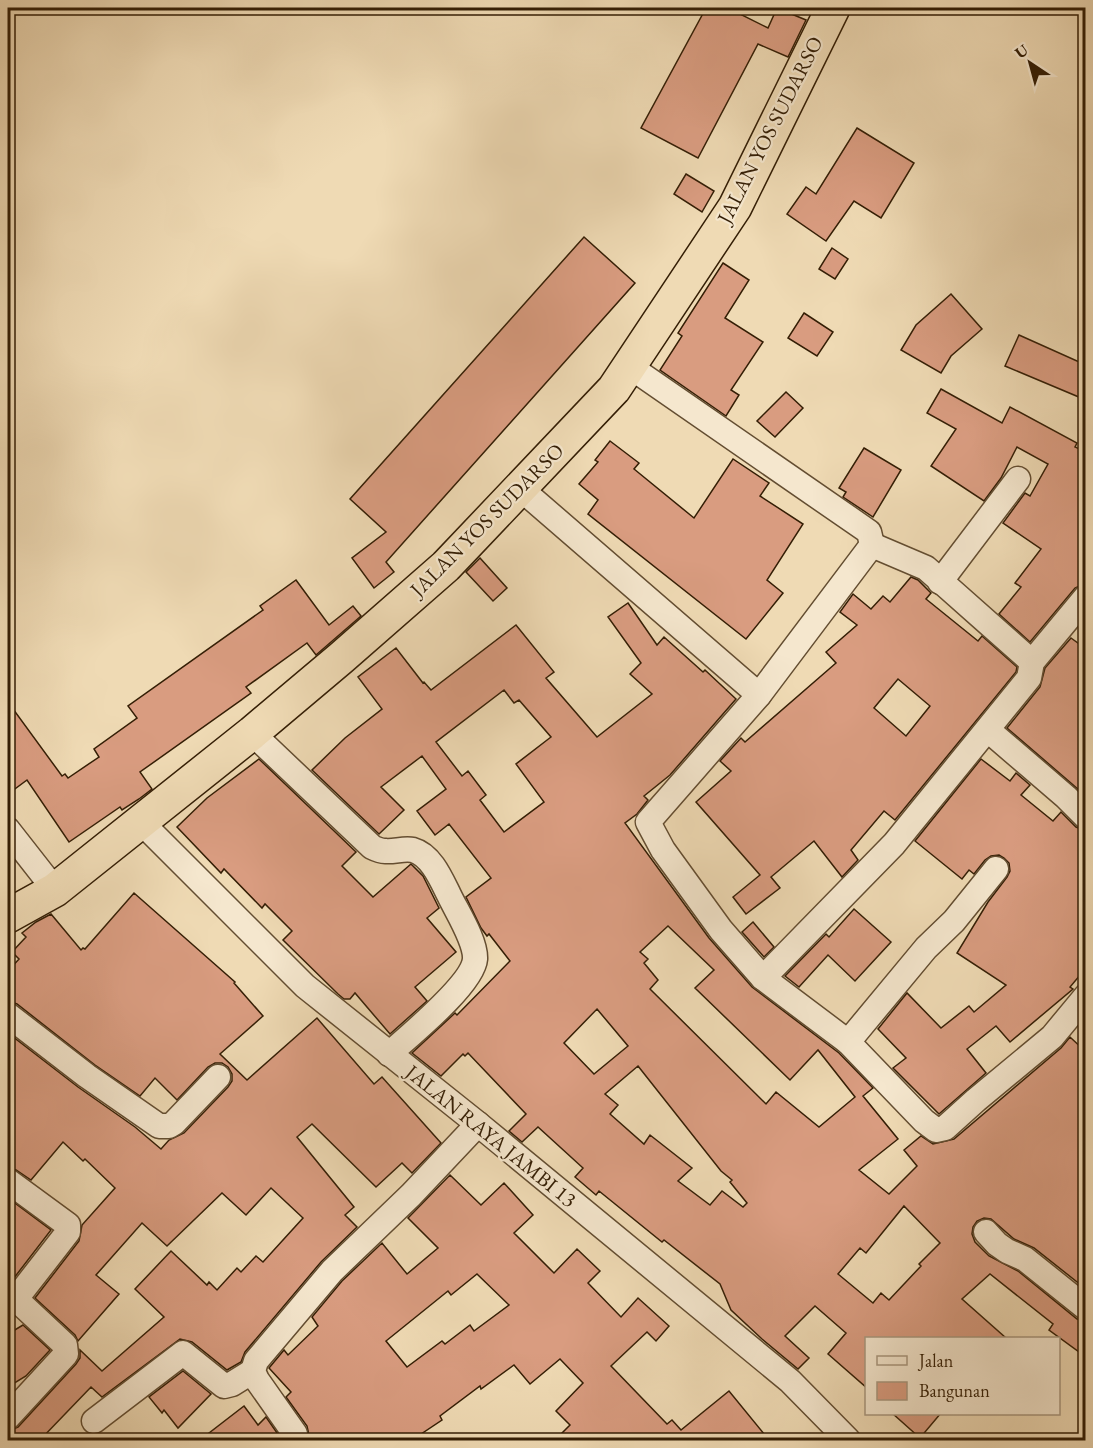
<svg xmlns="http://www.w3.org/2000/svg" width="1093" height="1448" font-family="'EB Garamond',serif">
  <style>
    .building { fill: #d99c80; stroke: #341e05; stroke-width: 1.5; fill-rule: evenodd }
    .lines { fill: none; stroke-linecap: round; stroke-linejoin: round }
    .street-casing { stroke: #634d31; stroke-width: 27 }
    .highway-casing { stroke: #341e05; stroke-width: 36 }
    .street { stroke: #f5e7ce; stroke-width: 24 }
    .highway { stroke: #efdab4; stroke-width: 33 }
    .labels { text-anchor: middle; stroke-width: 4.5; stroke-linejoin: round; paint-order: stroke }
    .street-label { font-size: 21px; fill: #341e05; stroke: #f5e7ce }
  </style>
  <rect width="100%" height="100%" fill="#efdab4"/>
  <filter id="stains"><feTurbulence type="fractalNoise" baseFrequency=".00333" numOctaves="4"/><feColorMatrix values="0 0 0 0 .2 0 0 0 0 .09 0 0 0 0 .02 0 0 0 .5 -.17"/></filter>
  <radialGradient id="worn" r=".72"><stop offset=".6" stop-color="#630" stop-opacity="0"/><stop offset="1" stop-color="#630" stop-opacity=".3"/></radialGradient>
  <g class="building">
    <path d="M706 8H728L768 28 777 8 806 20 788 57 758 44 698 158 641 128Z"/>
    <path d="M857 128 914 163 881 218 854 201 826 241 787 214 806 187 816 194Z"/>
    <path d="M686 174 714 191 702 212 674 194Z"/>
    <path d="M584 237 635 283 386 562 394 572 374 588 352 558 386 532 350 499Z"/>
    <path d="M832 248 848 259 835 279 819 269Z"/>
    <path d="M723 263 749 280 725 318 763 342 731 390 739 395 726 416 660 370 682 336 678 333Z"/>
    <path d="M951 294 982 329 951 356 941 373 901 350 916 325Z"/>
    <path d="M804 313 833 332 817 356 788 338Z"/>
    <path d="M1019 335 1086 365V400L1005 366Z"/>
    <path d="M941 389 1002 423 1010 407 1077 443 1075 447 1086 452V583L1075 588 1030 642 999 614 1021 587 1015 583 1041 549 1003 523 1025 493 1030 496 1048 464 1017 447 1001 478 984 501 931 466 956 429 927 413Z"/>
    <path d="M786 392 803 408 775 437 757 421Z"/>
    <path d="M610 441 639 463 634 469 694 518 733 459 769 483 760 496 803 524 767 580 783 593 746 639 588 514 598 500 579 484 598 462 595 460Z"/>
    <path d="M864 448 901 470 873 517 843 497 846 492 839 488Z"/>
    <path d="M480 558 507 588 493 601 466 572Z"/>
    <path d="M911 577 918 580 931 593 926 599 978 641 982 636 1017 667 1016 672 895 820 884 811 851 850 858 860 842 877 814 841 771 877 780 888 746 914 733 897 760 875 696 802 731 771 720 761 741 738 745 742 836 663 826 652 857 625 840 612 853 594 871 609 883 596 890 602ZM898 679 930 706 906 736 874 708Z"/>
    <path d="M296 580 329 625 353 606 361 616 316 655 307 643 246 687 251 693 140 772 152 789 139 799 122 810 120 807 69 842 27 780 8 794V702L62 776 65 774 68 778 99 757 94 749 137 718 128 706 263 610 260 606Z"/>
    <path d="M628 603 657 645 664 637 703 672 705 670 736 699 670 775 644 796 648 800 637 814 625 823 709 938 752 987 839 1053 873 1088 863 1096 898 1139 859 1170 889 1194 917 1166 904 1150 921 1136 933 1144 954 1139 1061 1048 1070 1037 1086 1052V1289L1034 1248 1014 1239 991 1219 984 1218 977 1221 973 1227 972 1234 975 1242 989 1256 1018 1271 1077 1319 1086 1322V1357L1049 1330 1053 1324 990 1274 962 1299 1006 1338H867V1388L828 1354 846 1333 815 1306 785 1336 809 1358 798 1369 762 1339 731 1310 720 1284 664 1240 662 1242 599 1191 596 1195 575 1177 583 1168 538 1127 522 1142 509 1131 526 1114 468 1053 465 1056 463 1054 441 1076 412 1053 455 1013 457 1015 510 961 489 934 487 936 481 928 466 897 491 878 449 824 435 835 417 811 446 789 422 756 381 787 404 810 379 834 312 770 345 738 382 709 358 677 396 648 423 683 424 682 431 690 516 625 554 672 546 678 597 737 652 694 630 674 641 663 608 617ZM504 690 514 703 519 700 551 737 516 764 544 802 504 832 480 800 486 795 468 771 462 776 436 742ZM668 926 714 970 695 988 790 1080 818 1050 855 1097 819 1127 776 1092 766 1104 650 989 658 980 644 963 648 959 640 952ZM597 1009 628 1046 594 1074 564 1043ZM638 1066 721 1171 732 1180 730 1182 747 1203 743 1207 722 1191 710 1205 678 1181 692 1168 650 1135 644 1144 610 1114 618 1105 605 1094ZM904 1206 940 1243 919 1264 921 1266 889 1300 881 1293 873 1303 838 1274 860 1248 866 1253Z"/>
    <path d="M1071 638 1086 649V796L1007 728 1040 687 1045 668Z"/>
    <path d="M259 759 356 852 342 866 373 897 411 864 423 876 439 908 427 918 456 952 415 987 427 1001 390 1034 355 993 350 999H344L338 994 283 940 292 931 265 904 262 908 224 869 221 873 177 827 207 798Z"/>
    <path d="M981 759 1010 781 1016 773 1030 785 1021 795 1053 821 1061 812 1076 827 1086 831V968L1070 987 1073 989 1010 1042 996 1026 967 1049 986 1073 939 1114 893 1068 906 1058 878 1029 907 993 941 1028 969 1006 974 1012 1006 985 957 953 988 902 1007 877 1010 871 1009 863 1004 858 999 855 991 856 985 860 974 874 969 870 962 879 915 841Z"/>
    <path d="M134 893 235 982 234 983 263 1016 220 1054 247 1080 317 1018 374 1084 382 1077 441 1143 412 1173 402 1163 376 1187 312 1124 297 1137 354 1207 345 1215 357 1227 321 1262 245 1352 241 1362 227 1370 192 1342 180 1339 102 1397 91 1387 40 1440H8V1431L18 1427 76 1364 80 1358V1350L102 1371 164 1317 135 1289 171 1251 207 1285 209 1282 217 1290 237 1268 241 1272 256 1256 263 1262 303 1218 271 1188 246 1215 222 1193 167 1246 142 1223 96 1275 119 1294 78 1341 75 1335 35 1298 79 1241 82 1225 115 1188 85 1159 83 1161 63 1142 31 1180 16 1170 8 1167V1033L78 1087 135 1127 161 1149 169 1140 184 1133 228 1087 232 1081V1074L228 1067 222 1063H215L208 1067 177 1100 155 1078 140 1096 95 1065 17 1004 8 1001V971L19 959 12 952 26 937 22 933 36 922 51 914 81 950 83 948 85 949Z"/>
    <path d="M854 909 891 942 855 981 828 955 799 987 785 976 826 934 829 937Z"/>
    <path d="M753 922 774 947 764 957 742 932Z"/>
    <path d="M450 1175 481 1205 504 1183 533 1215 514 1233 554 1273 577 1249 600 1271 588 1283 621 1317 638 1298 669 1326 656 1341 647 1332 611 1366 667 1424 672 1420 681 1430 729 1391 769 1440H555L570 1425 556 1411 583 1383 560 1359 530 1384 514 1365 481 1389 480 1386 440 1416 442 1420 412 1440H310L307 1426 286 1397 291 1392 269 1368 284 1350 288 1355 318 1326 312 1317 342 1281 382 1243 407 1274 438 1248 408 1218ZM477 1274 509 1305 474 1331 470 1325 445 1344 442 1341 407 1367 386 1341 448 1291 451 1295Z"/>
    <path d="M8 1198 51 1230 14 1278 8 1271Z"/>
    <path d="M23 1325 50 1350 26 1376 8 1387V1334Z"/>
    <path d="M183 1371 211 1394 178 1428 164 1410 162 1413 149 1397Z"/>
    <path d="M244 1406 258 1425 266 1417 282 1440H200Z"/>
    <path d="M892 1413H941L920 1438Z"/>
  </g>
  <g class="lines">
    <defs>
      <g id="street">
        <path d="M629 366 869 532 872 545 759 695 648 822 663 850 721 930 763 978 848 1042 924 1121 936 1130 945 1128 976 1100 1052 1037 1086 996"/>
        <path d="M521 489 759 695"/>
        <path d="M872 545 926 568 1032 662"/>
        <path d="M940 582 1018 479"/>
        <path d="M988 730 1066 797 1086 817"/>
        <path d="M252 733 372 847C376 849 381 851 385 851 394 852 404 848 413 850 431 855 441 879 449 895 457 912 476 941 475 959 473 984 409 1036 389 1054"/>
        <path d="M141 822 305 986 478 1124 790 1381 848 1440"/>
        <path d="M8 830 55 890"/>
        <path d="M763 978 894 844 1029 678 1032 662 1086 597"/>
        <path d="M8 1015 87 1076 159 1126H169L174 1123 218 1077"/>
        <path d="M848 1042 926 948 954 921 996 869"/>
        <path d="M8 1181 68 1225V1232L19 1295V1302L65 1345 66 1354 8 1417"/>
        <path d="M986 1232 997 1244 1007 1251 1025 1259 1086 1308"/>
        <path d="M94 1421 183 1353 224 1386 232 1384 253 1371"/>
        <path d="M296 1440 295 1434 257 1380 253 1371 256 1361 332 1271 411 1195 478 1124"/>
      </g>
      <path id="highway" d="M8 916 55 890 252 733 341 658 446 566 614 389 735 207 833 8"/>
    </defs>
    <use href="#street" class="street-casing"/>
    <use href="#highway" class="highway-casing"/>
    <use href="#street" class="street"/>
    <use href="#highway" class="highway"/>
  </g>
  <g class="labels">
    <g class="street-label">
      <text transform="translate(770 130) rotate(-63)" y="7">JALAN YOS SUDARSO</text>
      <text transform="translate(487 520) rotate(-45)" y="7">JALAN YOS SUDARSO</text>
      <text transform="translate(491 1136) rotate(39)" y="7">JALAN RAYA JAMBI 13</text>
    </g>
  </g>
  <rect width="1093" height="1448" fill="none" stroke="#efdab4" stroke-width="30"/>
  <rect x="9" y="9" width="1075" height="1430" fill="none" stroke="#341e05" stroke-width="3"/>
  <rect x="15" y="15" width="1063" height="1418" fill="none" stroke="#341e05" stroke-width="1.5"/>
  <rect x="865" y="1337" width="195" height="78" fill="#f5e7ce" stroke="#a8977e" stroke-width="1.5"/>
  <rect x="877" y="1356" width="30" height="9" fill="#f5e7ce" stroke="#a8977e" stroke-width="1.5"/>
  <text x="919" y="1367" font-size="18" fill="#341e05">Jalan</text>
  <rect x="877" y="1382" width="30" height="18" fill="#d99c80" stroke="#a8977e" stroke-width="1.5"/>
  <text x="919" y="1397" font-size="18" fill="#341e05">Bangunan</text>
  <g transform="translate(1030 63) rotate(324)" stroke="#f5e7ce" stroke-width="4.5" paint-order="stroke">
  <path d="M0-4.5L10 22L0 15L-10 22Z" fill="#341e05"/>
  <text y="-9" font-size="16" font-weight="bold" text-anchor="middle" fill="#341e05">U</text>
  </g>
  <rect width="100%" height="100%" filter="url(#stains)"/>
  <rect width="100%" height="100%" fill="url(#worn)"/>
</svg>
